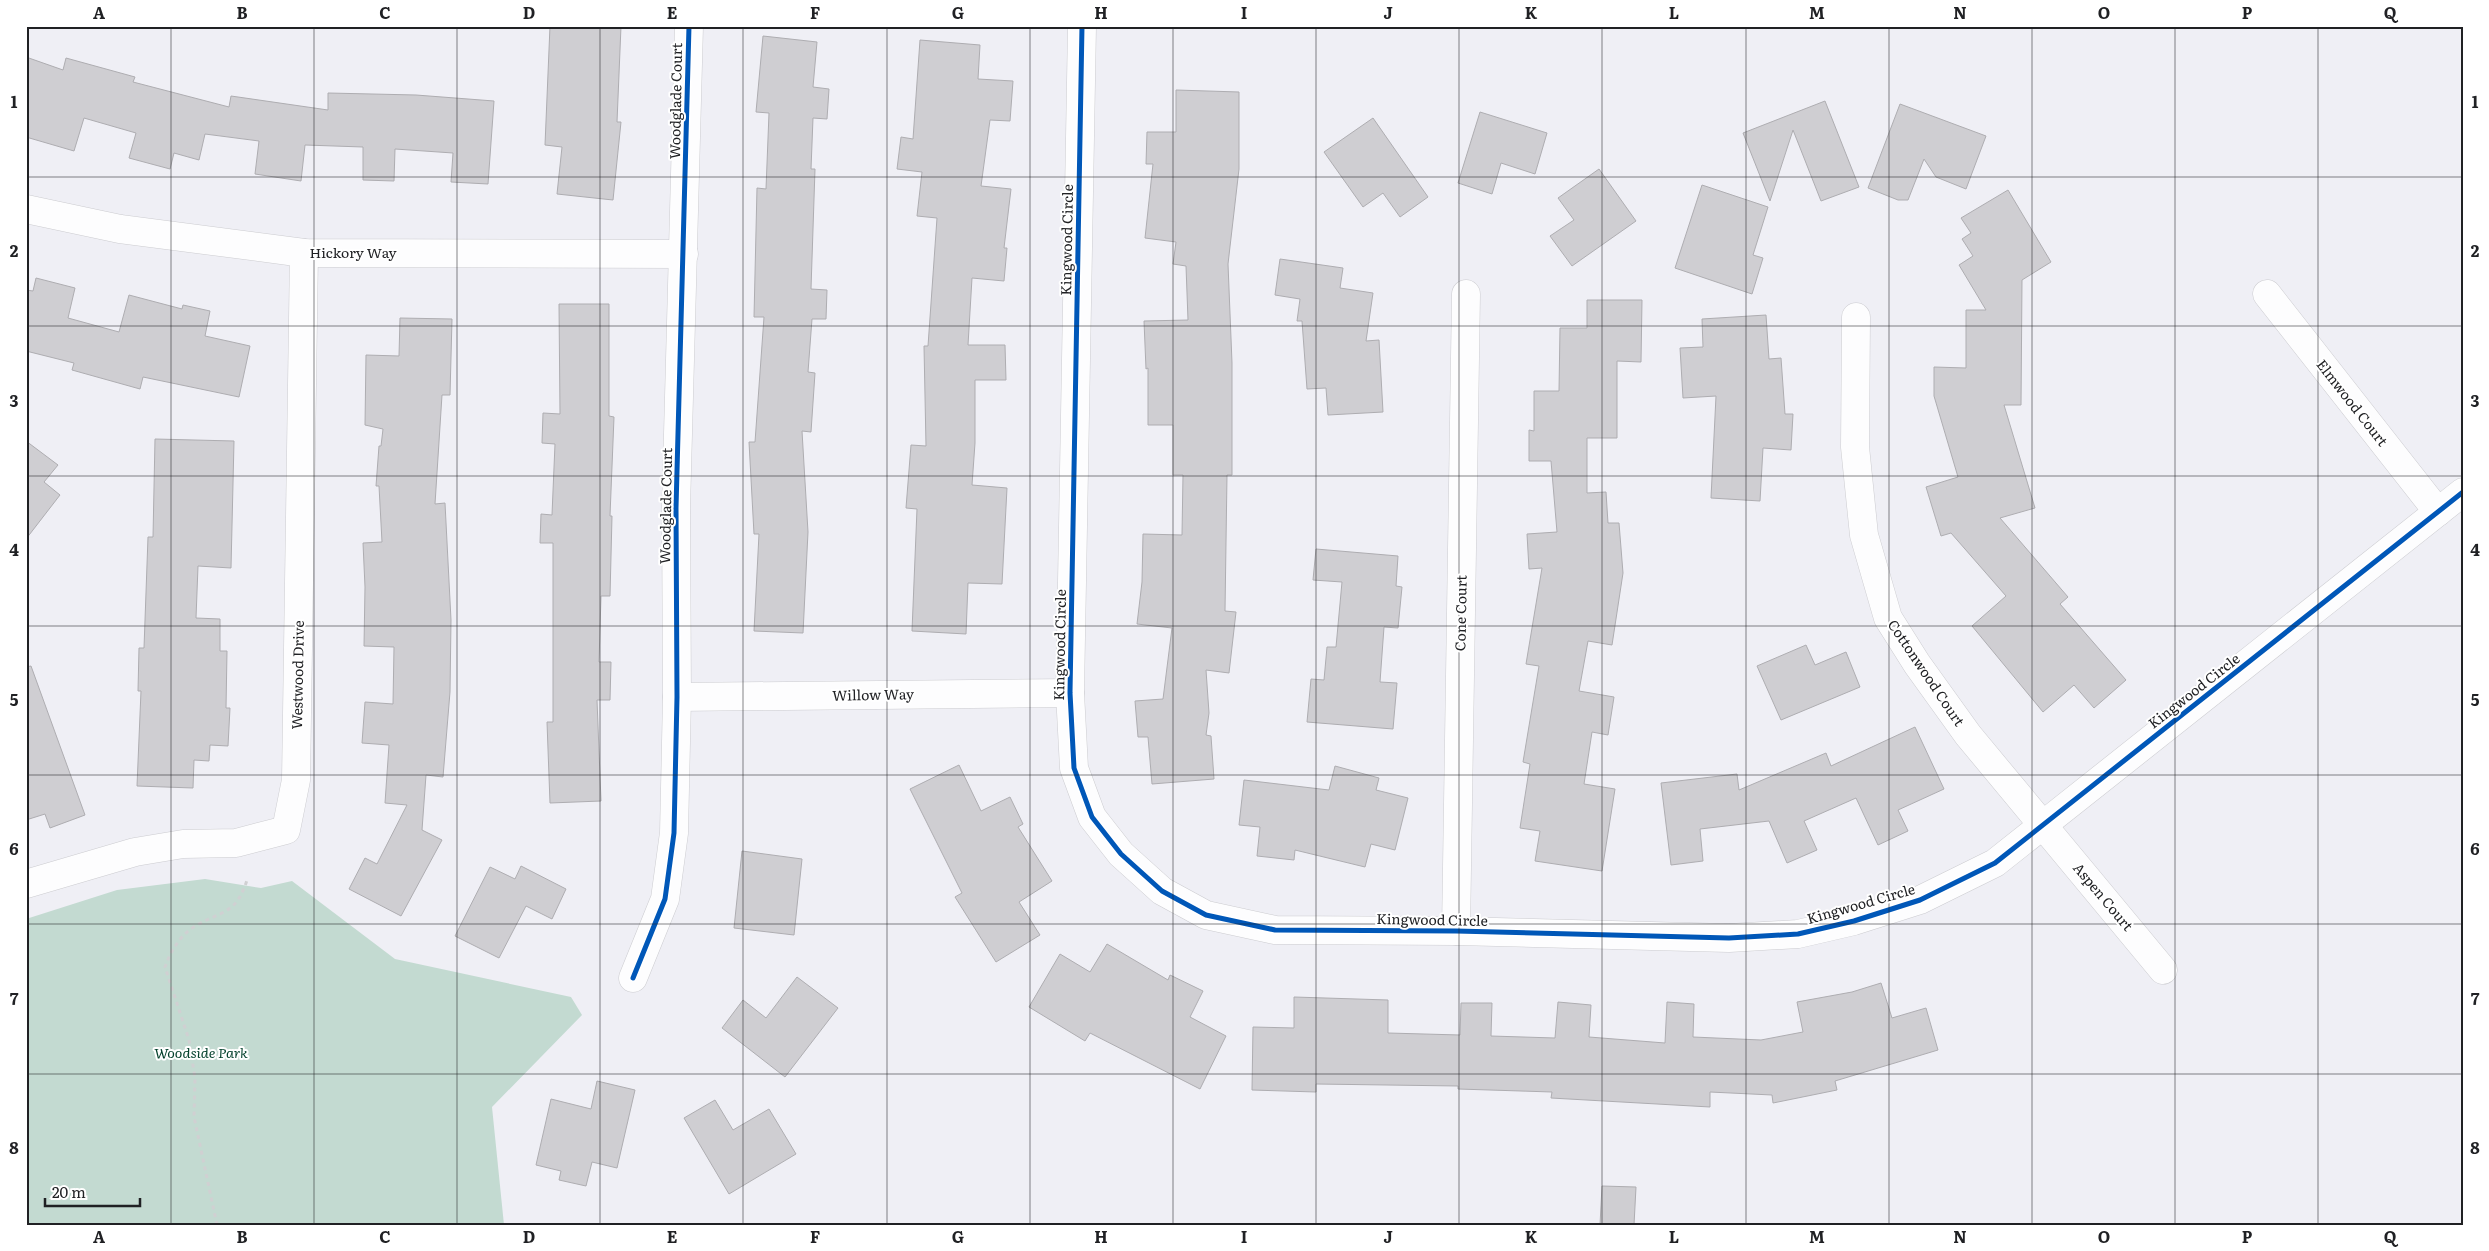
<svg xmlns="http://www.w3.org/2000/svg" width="2489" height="1251" font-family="Literata,serif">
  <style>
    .green { fill: #c3dad1 }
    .building { fill: #cfced2; stroke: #aeadb1 }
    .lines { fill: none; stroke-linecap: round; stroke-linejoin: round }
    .street-casing { stroke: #ccccd0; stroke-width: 29 }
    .path { stroke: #d0d0d2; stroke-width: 3; stroke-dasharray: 4 4; stroke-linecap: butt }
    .street { stroke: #fdfdfe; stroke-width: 28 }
    .cycleway-casing { stroke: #fff; stroke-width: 8 }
    .cycleway { stroke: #0057b8; stroke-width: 5 }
    .grid { fill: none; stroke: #202124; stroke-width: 1; stroke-opacity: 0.55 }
    .labels { text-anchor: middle; stroke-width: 4; stroke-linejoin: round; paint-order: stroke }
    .street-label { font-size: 14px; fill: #202124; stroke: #fff }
    .park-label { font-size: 14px; font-style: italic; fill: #013f2a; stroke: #fff }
    .neatline { fill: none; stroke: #202124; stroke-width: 2 }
    .grid-label { font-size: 16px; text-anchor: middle; font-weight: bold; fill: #202124 }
  </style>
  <rect width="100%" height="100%" fill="#efeff5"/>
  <path class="green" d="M205 879 261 888 292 881 395 959 571 997 582 1015 492 1107 504 1225H26V919L117 890Z"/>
  <g class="building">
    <path d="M550 26H621L617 122H621L613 200 557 194 562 147 545 145Z"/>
    <path d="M763 36 817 42 813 87 829 89 827 119 813 118 811 169H815L811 289 827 290 826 319H812L808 372 815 373 811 432 802 431 808 532 803 633 754 631 759 534H754L749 442H755L764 317H754L757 188 766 189 769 113 756 112Z"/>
    <path d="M920 40 980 45 978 79 1013 81 1010 121 990 120 981 186 1011 189 1004 248H1007L1004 281 972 278 968 345H1005L1006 380H975V443L972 485 1007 488 1002 584 968 583 966 634 912 631 917 509 906 508 911 445 926 446 924 346H928L937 218 917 216 922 172 897 169 901 137 913 139Z"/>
    <path d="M26 57 63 70 66 58 135 77 133 82 229 107 231 96 328 110V93L416 95 494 101 488 184 451 182 453 153 395 149 394 181 363 180V147L305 145 301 181 255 174 259 141 205 134 199 160 174 153 170 169 129 158 136 133 84 118 74 151 26 137Z"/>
    <path d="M1176 90 1239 92V169L1228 264 1232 363V475H1227L1225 611 1236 612 1229 673 1206 670 1209 713 1206 735 1211 736 1214 779 1152 784 1148 737H1138L1135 701 1163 699 1172 628 1137 624 1142 582 1143 534 1182 535 1183 475H1173V425H1148V368L1146 369 1144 321 1188 320 1186 266 1173 264 1176 242 1145 238 1153 164H1146L1147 132H1176Z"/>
    <path d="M1825 101 1859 187 1821 201 1793 130 1770 201 1743 133Z"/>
    <path d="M1900 104 1986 136 1966 189 1936 177 1924 159 1908 200H1898L1868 188Z"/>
    <path d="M1480 112 1547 133 1535 174 1501 163 1492 194 1458 183Z"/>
    <path d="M1373 118 1428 197 1400 217 1383 193 1363 207 1324 152Z"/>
    <path d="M1599 169 1636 221 1572 266 1550 236 1574 220 1558 198Z"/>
    <path d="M1702 185 1768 207 1753 255 1763 258 1752 294 1675 268Z"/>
    <path d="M2008 190 2051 262 2022 280 2021 405H2004L2035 508 2000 518 2068 597 2060 604 2126 680 2094 708 2074 685 2043 712 1972 626 2006 596 1951 533 1941 536 1926 487 1958 477 1934 396V367L1966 368V310H1986L1959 265 1973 256 1962 239 1971 233 1961 218Z"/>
    <path d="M1280 259 1343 268 1340 288 1373 293 1366 341 1379 340 1383 412 1328 415 1326 388 1307 389 1302 321H1297L1300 299 1275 295Z"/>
    <path d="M36 278 75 288 68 318 119 332 129 295 182 309 183 305 210 311 205 336 250 346 239 397 143 377 140 389 72 370 74 363 26 351V290L33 291Z"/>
    <path d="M1587 300H1642L1641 362 1617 361V438H1587V493L1606 492 1608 523H1619L1623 573 1612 645 1588 641 1579 691 1614 697 1608 735 1592 732 1584 784 1615 789 1602 871 1535 861 1540 831 1520 828 1530 764 1523 762 1539 666 1526 664 1542 568 1529 569 1527 534 1557 532 1551 461H1529V430L1534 431V391H1559L1560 328H1587Z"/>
    <path d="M559 304H609V416L614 417 610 516H612L610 596H601L599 662H611L610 700H597L601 801 550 803 547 722H553V543H540L541 514 552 515 555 444 542 443 543 413 560 414Z"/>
    <path d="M1766 315 1769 359 1781 358 1785 414H1793L1791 450 1763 448 1760 501 1711 498 1716 396 1683 398 1680 348 1703 347 1702 319Z"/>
    <path d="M400 318 452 319 450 395H442L435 504 445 503 451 620 450 692 443 777 426 775 422 830 442 840 401 916 349 889 365 858 377 864 407 805 385 803 389 745 362 743 365 702 393 704 394 647 364 646 365 587 363 543 382 542 379 486H376L379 446H381L383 429 365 425 366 355 399 356Z"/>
    <path d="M155 439 234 441 231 568 198 566 196 618 220 619V651H227L226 708H230L228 746 210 745 209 761 194 760 193 788 137 786 141 691H138L139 648H144L148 537H153Z"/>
    <path d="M26 441 58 465 44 482 60 495 26 539Z"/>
    <path d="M1316 549 1398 556 1396 586 1402 587 1398 628 1384 627 1380 682 1397 683 1393 729 1307 722 1311 679 1324 680 1327 647H1336L1342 582 1313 580Z"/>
    <path d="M1806 645 1815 665 1846 652 1860 687 1781 720 1757 666Z"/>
    <path d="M31 666 85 815 50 828 45 814 26 820V667Z"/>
    <path d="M1915 727 1944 789 1898 810 1908 831 1878 845 1856 798 1804 821 1817 850 1787 863 1769 821 1700 829 1703 861 1671 865 1661 783 1737 774 1739 790 1826 753 1831 766Z"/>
    <path d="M959 765 981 811 1010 797 1023 824 1018 827 1052 881 1019 902 1040 935 996 962 955 897 962 893 910 789Z"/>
    <path d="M1335 766 1379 778 1376 790 1408 798 1395 850 1371 844 1365 867 1295 850 1294 860 1257 856 1260 827 1239 825 1244 780 1329 790Z"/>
    <path d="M742 851 802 859 794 935 734 928Z"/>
    <path d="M521 866 566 889 552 919 526 906 499 958 455 936 490 867 515 879Z"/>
    <path d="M1107 944 1168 980 1170 975 1203 991 1190 1017 1226 1036 1200 1089 1090 1033 1085 1041 1029 1007 1060 954 1090 972Z"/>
    <path d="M797 977 838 1008 785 1077 722 1028 743 1000 766 1018Z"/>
    <path d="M1881 983 1892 1018 1926 1008 1938 1050 1835 1081 1837 1090 1773 1103 1772 1095 1710 1092V1107L1551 1098 1552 1092 1458 1089V1086L1316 1084V1092L1252 1090 1253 1027 1294 1028V997L1388 1000V1033L1460 1035 1461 1003H1492L1491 1036 1555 1038 1558 1002 1591 1005 1589 1037 1665 1043 1667 1002 1694 1004 1693 1037 1761 1040 1803 1032 1797 1002 1852 992Z"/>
    <path d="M597 1081 635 1090 617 1168 592 1162 586 1186 559 1180 561 1171 536 1165 551 1099 591 1109Z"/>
    <path d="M715 1100 733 1130 769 1109 796 1154 729 1194 684 1118Z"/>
    <path d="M1602 1186 1636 1187 1634 1225H1600Z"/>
  </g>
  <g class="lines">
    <defs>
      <g id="street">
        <path d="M1082 26 1070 693 1074 768 1092 817 1121 854 1162 891 1206 915 1275 930 1456 931 1729 938 1798 934 1854 921 1920 900 1995 863 2463 492"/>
        <path d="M26 209 120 229 304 253 684 254"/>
        <path d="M2267 294 2438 512"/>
        <path d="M1856 317 1855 447 1864 535 1888 618 1917 664 1968 735 2163 970"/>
        <path d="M677 697 1070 693"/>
        <path d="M26 884 135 852 183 844 236 843 286 830 296 780 304 253"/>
        <path d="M1456 931 1466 294"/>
        <path d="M633 978 665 899 674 833 677 697 676 508 689 26"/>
      </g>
    </defs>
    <use href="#street" class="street-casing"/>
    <path class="path" d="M217 1225 194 1117 195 1078 189 1040 165 967C171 950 181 934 197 925 224 910 236 914 247 880"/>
    <use href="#street" class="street"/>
    <defs>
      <g id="cycleway">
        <path d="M1082 26 1070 693 1074 768 1092 817 1121 854 1162 891 1206 915 1275 930 1456 931 1729 938 1798 934 1854 921 1920 900 1995 863 2463 492"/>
        <path d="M633 978 665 899 674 833 677 697 676 508 689 26"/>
      </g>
    </defs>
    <use href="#cycleway" class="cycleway-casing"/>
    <use href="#cycleway" class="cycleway"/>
  </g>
  <path class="grid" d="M171 26V1225M314 26V1225M457 26V1225M600 26V1225M743 26V1225M887 26V1225M1030 26V1225M1173 26V1225M1316 26V1225M1459 26V1225M1602 26V1225M1746 26V1225M1889 26V1225M2032 26V1225M2175 26V1225M2318 26V1225M26 177H2463M26 326H2463M26 476H2463M26 626H2463M26 775H2463M26 924H2463M26 1074H2463"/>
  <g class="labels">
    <g class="street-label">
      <text transform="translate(676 101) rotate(-89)" y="5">Woodglade Court</text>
      <text transform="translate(1067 240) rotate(-89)" y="5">Kingwood Circle</text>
      <text x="353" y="258">Hickory Way</text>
      <text transform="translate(2352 403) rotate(52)" y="5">Elmwood Court</text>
      <text transform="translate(666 506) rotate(-89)" y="5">Woodglade Court</text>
      <text transform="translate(1461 613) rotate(-89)" y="5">Cone Court</text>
      <text transform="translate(1060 645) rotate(-89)" y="5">Kingwood Circle</text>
      <text transform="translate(1926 673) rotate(56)" y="5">Cottonwood Court</text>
      <text transform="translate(298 675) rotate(-89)" y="5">Westwood Drive</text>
      <text transform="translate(2194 691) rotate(-38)" y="5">Kingwood Circle</text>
      <text transform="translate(873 695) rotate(-1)" y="5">Willow Way</text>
      <text transform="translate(2103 897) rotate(50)" y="5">Aspen Court</text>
      <text transform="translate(1861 904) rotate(-16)" y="5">Kingwood Circle</text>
      <text transform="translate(1432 920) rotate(1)" y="5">Kingwood Circle</text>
    </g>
    <g class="park-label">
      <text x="201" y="1058">Woodside Park</text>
    </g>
  </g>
  <rect width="2489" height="1251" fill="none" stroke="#ffffff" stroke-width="55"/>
  <path d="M45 1198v8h95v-8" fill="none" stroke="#202124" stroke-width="2.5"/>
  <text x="52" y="1198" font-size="15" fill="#202124" stroke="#ffffff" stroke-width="4" paint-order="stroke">20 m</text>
  <rect x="28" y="28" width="2434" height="1196" class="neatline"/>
  <g class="grid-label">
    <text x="99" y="19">A</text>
    <text x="242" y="19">B</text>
    <text x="385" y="19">C</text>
    <text x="529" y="19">D</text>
    <text x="672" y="19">E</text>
    <text x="815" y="19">F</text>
    <text x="958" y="19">G</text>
    <text x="1101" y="19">H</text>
    <text x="1244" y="19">I</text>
    <text x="1388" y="19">J</text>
    <text x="1531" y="19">K</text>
    <text x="1674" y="19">L</text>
    <text x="1817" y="19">M</text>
    <text x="1960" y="19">N</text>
    <text x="2104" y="19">O</text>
    <text x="2247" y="19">P</text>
    <text x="2390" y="19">Q</text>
    <text x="14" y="108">1</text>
    <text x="2475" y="108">1</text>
    <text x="14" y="257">2</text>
    <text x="2475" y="257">2</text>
    <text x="14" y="407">3</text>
    <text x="2475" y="407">3</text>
    <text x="14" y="556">4</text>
    <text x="2475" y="556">4</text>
    <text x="14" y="706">5</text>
    <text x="2475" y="706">5</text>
    <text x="14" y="855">6</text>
    <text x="2475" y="855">6</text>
    <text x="14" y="1005">7</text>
    <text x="2475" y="1005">7</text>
    <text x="14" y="1154">8</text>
    <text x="2475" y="1154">8</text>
    <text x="99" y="1243">A</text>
    <text x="242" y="1243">B</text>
    <text x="385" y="1243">C</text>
    <text x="529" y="1243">D</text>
    <text x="672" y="1243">E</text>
    <text x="815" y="1243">F</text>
    <text x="958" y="1243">G</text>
    <text x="1101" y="1243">H</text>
    <text x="1244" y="1243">I</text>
    <text x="1388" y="1243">J</text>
    <text x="1531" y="1243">K</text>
    <text x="1674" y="1243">L</text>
    <text x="1817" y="1243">M</text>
    <text x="1960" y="1243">N</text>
    <text x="2104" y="1243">O</text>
    <text x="2247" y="1243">P</text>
    <text x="2390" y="1243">Q</text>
  </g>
</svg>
